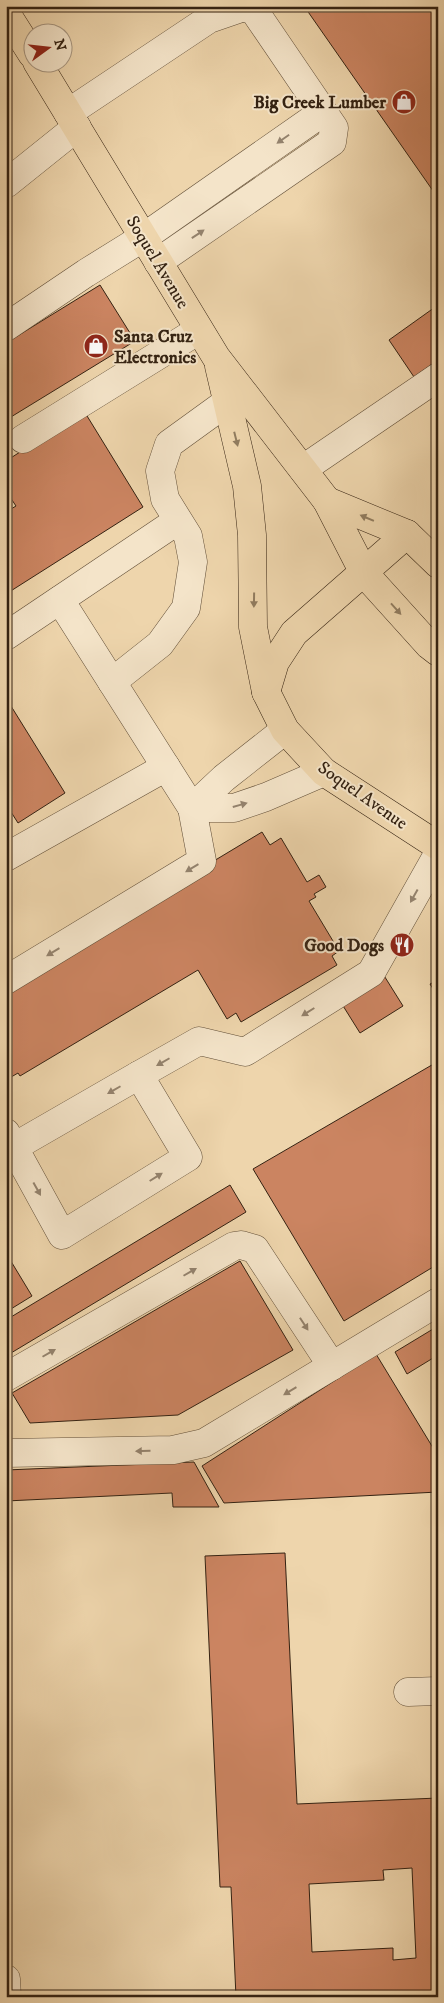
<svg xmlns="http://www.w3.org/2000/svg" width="444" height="2003" font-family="'IM FELL DW Pica',serif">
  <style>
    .building { fill: #cb8461; stroke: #342212; fill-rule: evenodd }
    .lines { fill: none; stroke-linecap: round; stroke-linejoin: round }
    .minor-casing { stroke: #624f38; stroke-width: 29 }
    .major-casing { stroke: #342212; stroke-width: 29 }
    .minor { stroke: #f4e4c9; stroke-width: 28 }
    .major { stroke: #eed5ac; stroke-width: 28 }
    .oneway { fill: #94836e }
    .oneway2 { fill: #917c5f }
    .labels { text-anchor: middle; stroke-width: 4; stroke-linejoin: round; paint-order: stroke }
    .poi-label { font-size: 18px; font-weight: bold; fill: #342212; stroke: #f4e4c9; text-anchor: end }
    .street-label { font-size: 18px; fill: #342212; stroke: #f4e4c9 }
  </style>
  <rect width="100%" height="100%" fill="#eed5ac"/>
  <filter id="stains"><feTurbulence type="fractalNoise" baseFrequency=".004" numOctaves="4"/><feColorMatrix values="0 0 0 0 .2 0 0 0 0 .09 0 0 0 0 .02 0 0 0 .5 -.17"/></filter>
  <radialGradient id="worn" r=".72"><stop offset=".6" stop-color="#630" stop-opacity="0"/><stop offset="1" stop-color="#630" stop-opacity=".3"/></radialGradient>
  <g class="building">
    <path d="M304 6H438V198Z"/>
    <path d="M100 285 135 341 6 420V343Z"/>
    <path d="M438 305V360L414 377 389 340Z"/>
    <path d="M84 411 143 507 6 594V512L16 506 6 491V461Z"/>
    <path d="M6 698 65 793 18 823 6 804Z"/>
    <path d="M262 832 270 845 281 838 307 882 319 875 326 887 314 894 316 897 309 901 339 951 332 956 337 965 241 1022 236 1013 227 1019 198 970 20 1076 18 1073 6 1080V1060L8 1059 6 1056V986Z"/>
    <path d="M383 974 403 1006 360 1033 340 1001Z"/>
    <path d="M438 980V997L430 984Z"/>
    <path d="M437 1062 438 1264 344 1321 253 1169Z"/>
    <path d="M230 1185 246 1212 6 1356V1320Z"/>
    <path d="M6 1253 32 1296 6 1312Z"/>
    <path d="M240 1261 293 1350 178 1415 30 1423 12 1393Z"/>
    <path d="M438 1326V1355L407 1374 395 1352Z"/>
    <path d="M376 1354 438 1456V1492L224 1503 202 1466Z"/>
    <path d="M194 1462 219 1507H173L172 1493 6 1501V1470Z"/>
    <path d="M285 1553 297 1804 438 1798V1997H236L231 1887H220L205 1556ZM412 1868 416 1958 393 1960V1948L312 1952 309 1884 384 1880 383 1870Z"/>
  </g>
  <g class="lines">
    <defs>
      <g id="minor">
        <path d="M68 113 209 19 241 8 253 9 334 128 332 142 158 262"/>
        <path d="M6 184 77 127"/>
        <path d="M6 327 86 273 144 237 323 112"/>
        <path d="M23 439 199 330"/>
        <path d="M303 469 438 377"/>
        <path d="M60 600 112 682"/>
        <path d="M6 636 177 521"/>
        <path d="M192 808H234L266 797 324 772"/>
        <path d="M192 808 224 778 285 730"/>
        <path d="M6 857 166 767"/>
        <path d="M6 980 202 861 192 808 112 682 160 644 186 608 193 562 188 536 165 499 160 471 169 444 227 402"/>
        <path d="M139 1075 199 1041 245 1052 371 973 438 854"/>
        <path d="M6 1133 62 1235 188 1157 139 1075 14 1147"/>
        <path d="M6 1377 234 1246 241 1245 255 1249 332 1366"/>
        <path d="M6 1453 173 1450 204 1443 438 1302"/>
        <path d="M408 1692 438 1691"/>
        <path d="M6 1979 7 1997"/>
      </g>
      <g id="major">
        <path d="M6 13 32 54"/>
        <path d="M37 62 216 357 327 501 364 573 429 645 438 652"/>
        <path d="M219 366 247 486 252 535 253 627 266 692 285 730 324 772 438 846"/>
        <path d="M327 501 407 534 438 564"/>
        <path d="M266 692 275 662 294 633 407 534"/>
      </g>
    </defs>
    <use href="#minor" class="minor-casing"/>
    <use href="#major" class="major-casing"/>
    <use href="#minor" class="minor"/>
    <use href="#major" class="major"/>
  </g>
  <defs><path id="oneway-solid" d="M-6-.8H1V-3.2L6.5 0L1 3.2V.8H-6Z" transform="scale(1.25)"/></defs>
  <g class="oneway">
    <use href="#oneway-solid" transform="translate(283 139) rotate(145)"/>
    <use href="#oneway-solid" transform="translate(198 234) rotate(-34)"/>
    <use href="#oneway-solid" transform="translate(240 805) rotate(-16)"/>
    <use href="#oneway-solid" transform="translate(192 868) rotate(149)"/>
    <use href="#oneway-solid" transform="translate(414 896) rotate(119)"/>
    <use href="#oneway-solid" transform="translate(53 952) rotate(149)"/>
    <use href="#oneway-solid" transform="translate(308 1012) rotate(148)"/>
    <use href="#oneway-solid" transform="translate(163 1062) rotate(150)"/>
    <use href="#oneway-solid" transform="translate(114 1090) rotate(150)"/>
    <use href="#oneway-solid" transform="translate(156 1177) rotate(-32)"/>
    <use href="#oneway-solid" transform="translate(37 1189) rotate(61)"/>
    <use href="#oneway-solid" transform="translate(190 1272) rotate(-30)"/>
    <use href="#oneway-solid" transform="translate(304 1324) rotate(57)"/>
    <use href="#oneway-solid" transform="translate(49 1353) rotate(-30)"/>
    <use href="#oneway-solid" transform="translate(290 1391) rotate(149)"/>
    <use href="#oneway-solid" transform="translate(143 1451) rotate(179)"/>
  </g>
  <g class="oneway2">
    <use href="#oneway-solid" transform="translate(236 439) rotate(76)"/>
    <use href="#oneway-solid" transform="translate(367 518) rotate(-157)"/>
    <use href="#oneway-solid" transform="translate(254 600) rotate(91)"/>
    <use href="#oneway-solid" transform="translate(396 609) rotate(48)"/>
  </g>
  <defs>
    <symbol id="shop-disc" viewBox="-11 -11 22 22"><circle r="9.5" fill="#8f2418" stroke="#f4e4c9"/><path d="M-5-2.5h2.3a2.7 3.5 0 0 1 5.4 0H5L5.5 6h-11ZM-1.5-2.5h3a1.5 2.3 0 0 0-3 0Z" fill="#fff"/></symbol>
    <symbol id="restaurant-disc" viewBox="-11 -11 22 22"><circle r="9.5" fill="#8f2418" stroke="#f4e4c9"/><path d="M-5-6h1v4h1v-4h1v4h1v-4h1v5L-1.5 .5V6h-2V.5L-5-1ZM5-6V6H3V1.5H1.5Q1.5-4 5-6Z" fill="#fff"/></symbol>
  </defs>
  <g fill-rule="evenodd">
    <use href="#shop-disc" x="390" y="88" width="28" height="28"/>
    <use href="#shop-disc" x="82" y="332" width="28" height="28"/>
    <use href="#restaurant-disc" x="388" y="931" width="28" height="28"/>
  </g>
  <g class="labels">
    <g class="poi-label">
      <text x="386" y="108">Big Creek Lumber</text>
      <text x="114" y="342" text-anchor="start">Santa Cruz<tspan x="114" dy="21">Electronics</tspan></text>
      <text x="384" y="951">Good Dogs</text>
    </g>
    <g class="street-label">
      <text transform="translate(158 262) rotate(59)" y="6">Soquel Avenue</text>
      <text transform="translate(363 795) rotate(35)" y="6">Soquel Avenue</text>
    </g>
  </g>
  <rect width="444" height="2003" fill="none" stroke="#eed5ac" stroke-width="25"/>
  <rect x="8" y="8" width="429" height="1988" fill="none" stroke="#342212" stroke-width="2.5"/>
  <rect x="12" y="12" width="419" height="1978" fill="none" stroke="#342212"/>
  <g transform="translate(48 48) rotate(75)"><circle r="24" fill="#f4e4c9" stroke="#a79680"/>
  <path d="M0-4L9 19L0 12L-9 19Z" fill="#8f2418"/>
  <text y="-8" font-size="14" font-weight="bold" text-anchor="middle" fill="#342212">N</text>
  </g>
  <rect width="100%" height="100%" filter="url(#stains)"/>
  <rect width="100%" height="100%" fill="url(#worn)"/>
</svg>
